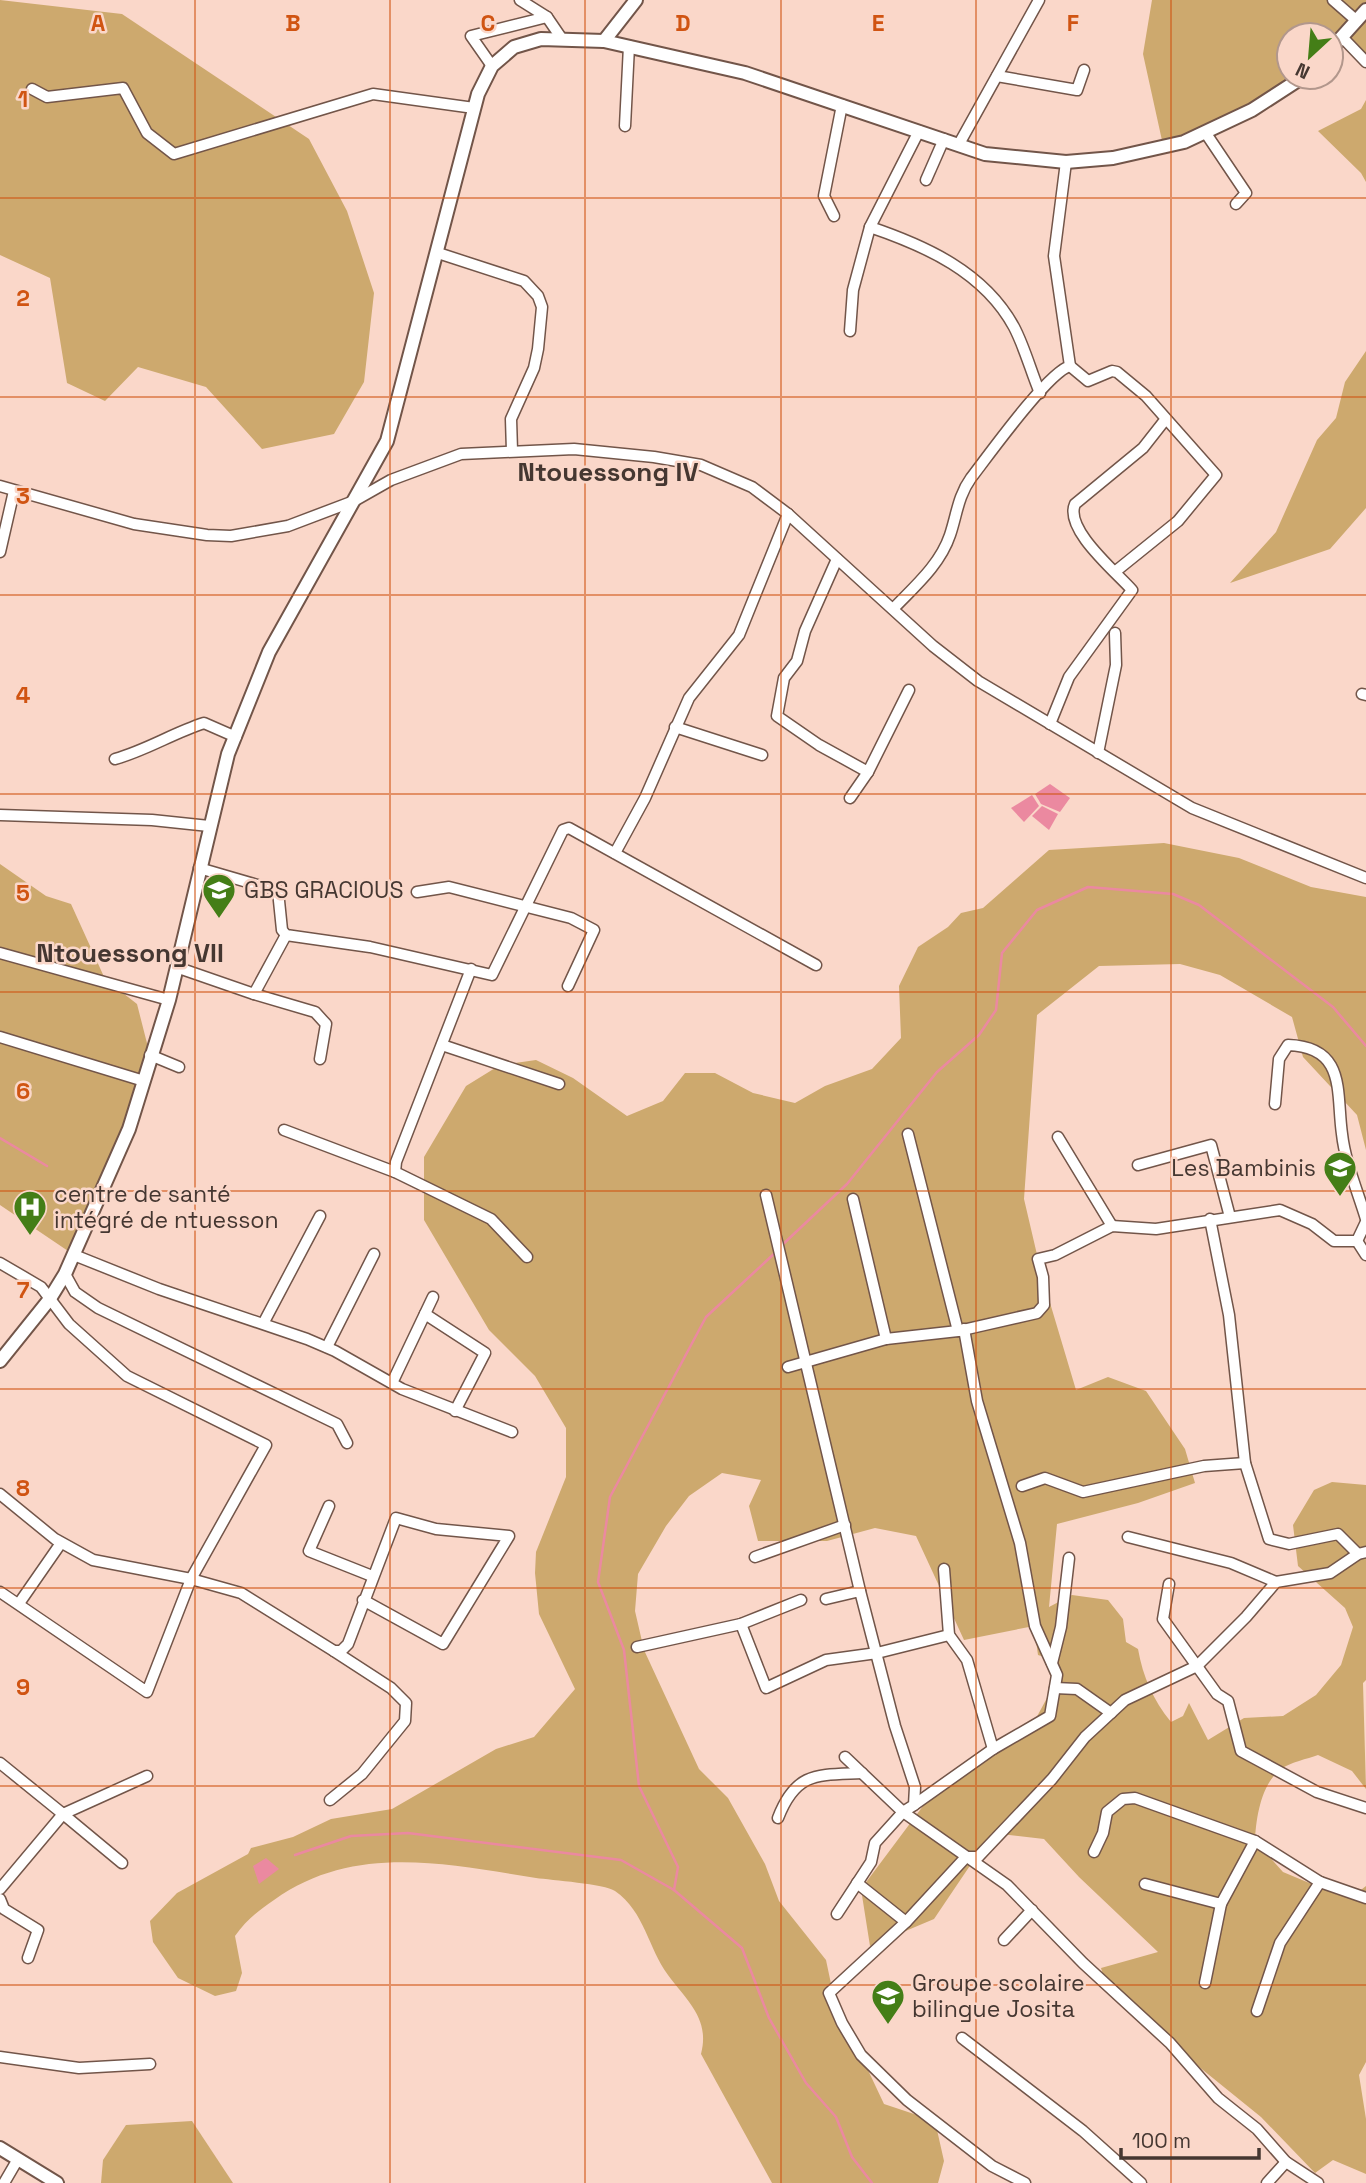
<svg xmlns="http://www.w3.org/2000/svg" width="1366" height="2183" font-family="'Space Grotesk',sans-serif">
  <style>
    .green { fill: #cda96e }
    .water { fill: #eb89a0 }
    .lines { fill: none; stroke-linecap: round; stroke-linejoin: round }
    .stream { stroke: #eb89a0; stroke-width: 2.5 }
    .minor-casing { stroke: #725549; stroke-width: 13 }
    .tertiary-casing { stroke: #725549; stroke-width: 16 }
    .minor { stroke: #fff; stroke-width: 10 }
    .tertiary { stroke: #fff; stroke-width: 12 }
    .grid { fill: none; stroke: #d05412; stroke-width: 2; stroke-opacity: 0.55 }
    .labels { text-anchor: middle; stroke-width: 5; stroke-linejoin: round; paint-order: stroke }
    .poi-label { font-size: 23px; fill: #453731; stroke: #fad7c9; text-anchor: start }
    .quarter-label { font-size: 26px; font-weight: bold; fill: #453731; stroke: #fad7c9 }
    .grid-label { font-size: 23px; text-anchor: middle; font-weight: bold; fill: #d05412; stroke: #fad7c9; stroke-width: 5; stroke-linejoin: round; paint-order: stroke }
  </style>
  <rect width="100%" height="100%" fill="#fad7c9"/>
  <g class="green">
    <path d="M0 0 122 14 309 139 347 211 374 293 364 382 334 434 262 449 206 387 138 367 105 401 67 383 50 278 0 255Z"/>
    <path d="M1152 0H1366V64L1339 39 1331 46V35H1289V77H1297L1270 102 1163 145 1143 54Z"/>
    <path d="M1366 100V182L1361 173 1318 131 1361 109Z"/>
    <path d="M1366 351V508L1330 549 1230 583 1276 532 1317 440 1336 418 1345 382Z"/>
    <path d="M1164 843 1239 858 1311 887 1366 897V1150L1357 1115 1303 1057 1292 1017 1220 975 1180 964 1099 966 1037 1015 1024 1199 1042 1276 1076 1390 1108 1377 1146 1391 1185 1449 1195 1483 1138 1503 1057 1524 1049 1607 1072 1595 1108 1600 1123 1619 1126 1642 1138 1649C1143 1677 1153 1700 1171 1722L1183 1716 1189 1703 1208 1740 1244 1718 1283 1716 1316 1695 1341 1665 1353 1627 1345 1608 1298 1566 1293 1525 1314 1490 1332 1482 1366 1485V1680L1363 1683 1366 1789 1352 1771 1318 1755C1307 1759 1291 1762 1281 1769 1261 1784 1256 1818 1255 1841L1283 1872 1338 1895 1357 1893 1366 1886V2062L1359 2075 1366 2119V2174L1333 2160 1315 2173 1261 2117 1109 1994 1101 1968 1158 1952 1079 1877 1044 1839 992 1833 934 1919 870 1946 861 1889 935 1790 1027 1735 1061 1672 1054 1660 1038 1655 1034 1626 964 1640 916 1536 875 1528 827 1541H758L749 1506 761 1480 722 1473 689 1496 666 1526 638 1574 635 1611 644 1650 699 1769 728 1798 765 1864 779 1901 826 1960 834 1998 884 2104 935 2121 944 2161 938 2183H772L701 2054C710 2019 688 2002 668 1975 648 1948 645 1912 615 1891 605 1884 551 1880 536 1878 446 1864 354 1843 274 1900 258 1911 246 1920 235 1936L242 1973 236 1991 215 1996 178 1978 153 1942 150 1921 177 1893 248 1854 251 1848 293 1837 331 1819 392 1809 496 1749 534 1737 575 1689 539 1614 535 1573 536 1552 566 1477V1428L535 1376 489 1330 424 1220V1157L466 1086 500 1065 536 1060 573 1078 627 1116 663 1101 685 1073H715L753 1093 795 1103 825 1086 872 1069 901 1038 899 986 918 947 948 927 961 913 983 908 1049 850Z"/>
    <path d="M0 864 46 896 71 904 105 979 137 1004 150 1055 144 1081 74 1255 0 1205Z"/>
    <path d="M192 2121 233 2183H101L103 2160 126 2125Z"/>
  </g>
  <g class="water">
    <path d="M1050 784 1070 798 1060 812 1041 804 1035 794Z"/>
    <path d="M1032 795 1039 806 1024 822 1011 808Z"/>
    <path d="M1042 806 1058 814 1049 830 1032 816Z"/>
    <path d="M266 1858 279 1869 259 1884 253 1866Z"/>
  </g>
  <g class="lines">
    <g class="stream">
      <path d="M0 1138 47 1166"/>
      <path d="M780 1247 847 1184 937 1072 979 1035 996 1010 1002 953 1037 910 1088 887 1173 894 1199 905 1333 1007 1366 1046"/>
      <path d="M295 1855 351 1836 408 1833 621 1860 674 1890 742 1948 769 2018 806 2083 836 2117 852 2157 872 2183"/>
      <path d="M674 1890 678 1867 639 1786 624 1650 598 1582 610 1497 706 1317 776 1252"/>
    </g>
    <defs>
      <g id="minor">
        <path d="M520 0 547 17 562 39"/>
        <path d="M1333 0 1357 21"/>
        <path d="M1342 37 1366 62"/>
        <path d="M492 66 471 36 547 17"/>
        <path d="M997 76 1077 90 1084 70"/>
        <path d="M32 89 47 97 123 88 147 133 174 154 373 94 474 108"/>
        <path d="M625 126 629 46"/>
        <path d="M1205 132 1246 193 1236 204"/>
        <path d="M959 144 1039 0"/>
        <path d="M926 180 944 139"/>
        <path d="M834 216 824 196 842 105"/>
        <path d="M870 227C926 246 984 272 1014 327 1025 348 1031 372 1040 393"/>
        <path d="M438 253 524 281 538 296 542 307 538 349 534 368 511 419 512 451"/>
        <path d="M850 331 853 290 870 227 919 131"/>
        <path d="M1070 366 1088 381 1112 371 1117 372 1146 396 1216 475 1178 521 1116 571"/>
        <path d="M0 486 134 524 207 535 231 536 288 526 354 501 391 480 461 454 574 449 654 457 701 465 752 487 788 514 933 646 978 681 1192 808 1366 878"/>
        <path d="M0 552 14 491"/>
        <path d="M837 559 805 631 797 661 784 678 777 716 819 745 868 772"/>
        <path d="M893 609C914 587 940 565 950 535 957 514 958 496 971 478 988 456 1048 372 1070 366L1054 256 1066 162"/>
        <path d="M1362 694 1366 695"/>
        <path d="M1050 724 1069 677 1132 590C1115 571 1064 529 1075 504L1143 448 1165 420"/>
        <path d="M675 727 762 755"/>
        <path d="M1098 753 1116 665 1115 633"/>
        <path d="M115 759C147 750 173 733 204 723L236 737"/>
        <path d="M850 798 868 772 909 690"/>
        <path d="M0 815 152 820 209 826"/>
        <path d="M615 853 645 798 689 698 739 635 788 514"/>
        <path d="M199 868 278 891 282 930 286 935 370 947 492 975 563 830 569 828 816 965"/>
        <path d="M417 892 449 887 571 918 594 930 568 986"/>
        <path d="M0 953 169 1000"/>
        <path d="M176 967 254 994 286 935"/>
        <path d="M471 969 396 1162 395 1172 491 1219 527 1257"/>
        <path d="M254 994 315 1012 326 1024 320 1059"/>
        <path d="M0 1037 144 1081"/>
        <path d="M442 1045 559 1084"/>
        <path d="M150 1055 179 1067"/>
        <path d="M1275 1104 1279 1059 1288 1045C1347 1047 1336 1093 1342 1134 1345 1162 1358 1192 1366 1219"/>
        <path d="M284 1130 395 1172"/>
        <path d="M908 1134 958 1331"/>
        <path d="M1058 1137 1112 1226"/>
        <path d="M1138 1165 1211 1145 1230 1217"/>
        <path d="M766 1195 860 1591"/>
        <path d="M853 1199 886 1339"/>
        <path d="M1210 1219 1229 1315 1245 1463 1269 1539 1289 1544 1338 1534 1358 1554"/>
        <path d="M1357 1241 1366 1255"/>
        <path d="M74 1255 159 1289 307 1339 335 1351 402 1389 512 1432"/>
        <path d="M0 1263 41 1287 69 1324 127 1376 266 1445 191 1579 147 1692 0 1592"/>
        <path d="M65 1274 75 1292 98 1308 337 1424 347 1443"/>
        <path d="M425 1314 485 1353 455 1411"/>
        <path d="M264 1322 320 1216"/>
        <path d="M327 1347 374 1254"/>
        <path d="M788 1367 886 1339 958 1331 1037 1313 1044 1305 1043 1277 1038 1259 1055 1255 1112 1226 1156 1229 1280 1210 1312 1224 1334 1241H1357L1366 1222"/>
        <path d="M392 1383 433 1297"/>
        <path d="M1022 1486 1045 1478 1083 1492 1204 1466 1245 1463"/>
        <path d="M0 1494 55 1539 93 1560 191 1579 241 1593 334 1651H341L348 1644 396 1518 436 1529 509 1536 443 1644 363 1600"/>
        <path d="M329 1506 309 1551 372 1576"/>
        <path d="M1128 1537 1231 1563 1276 1582"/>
        <path d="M755 1557 845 1525"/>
        <path d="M944 1569 949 1635 967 1660 993 1749"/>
        <path d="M1169 1584 1163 1619 1217 1694 1228 1701 1241 1751 1317 1792 1366 1808"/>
        <path d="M826 1599 860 1591 895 1726 915 1787 914 1805 903 1812 875 1843 871 1862 837 1914"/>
        <path d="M20 1602 61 1543"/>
        <path d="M741 1624 766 1688 826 1660 877 1653 949 1635"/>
        <path d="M637 1647 741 1624 801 1600"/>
        <path d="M1052 1663 1061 1627 1069 1558"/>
        <path d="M1055 1688 1077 1689 1111 1713"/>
        <path d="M845 1757 903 1812 1007 1885 1083 1963 1170 2043 1218 2098 1257 2129 1286 2162 1318 2183"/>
        <path d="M0 1763 63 1814 0 1889"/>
        <path d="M330 1800 362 1774 405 1721 406 1703 391 1688 334 1651"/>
        <path d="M914 1805 993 1749 1050 1716 1057 1675 1035 1626 1020 1543 977 1401 964 1329"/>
        <path d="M63 1814 147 1776"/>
        <path d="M63 1814 122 1863"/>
        <path d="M778 1818C796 1771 818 1775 862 1773"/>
        <path d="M1094 1852 1103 1833 1107 1812 1123 1799 1135 1798 1255 1841 1320 1882 1366 1898"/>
        <path d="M857 1883 906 1922"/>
        <path d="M1145 1884 1221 1904 1255 1841"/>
        <path d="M0 1899 4 1909 38 1930 28 1958"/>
        <path d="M1004 1940 1032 1910"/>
        <path d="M1205 1983 1221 1904"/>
        <path d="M1257 2011 1280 1943 1320 1882"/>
        <path d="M962 2038 1083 2131 1141 2183"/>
        <path d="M0 2057 79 2068 150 2064"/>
        <path d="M4 2183 18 2159"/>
        <path d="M1025 2183 992 2166 907 2100 861 2055 842 2023 829 1993 906 1922 966 1857H978L1052 1779 1085 1737 1125 1700 1197 1666 1246 1617 1276 1582 1330 1573 1358 1554 1366 1552"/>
        <path d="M1267 2183 1286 2162"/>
      </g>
      <g id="tertiary">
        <path d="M604 41 636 0"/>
        <path d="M1331 49 1366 10"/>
        <path d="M0 1361 49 1300 65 1274 129 1129 169 1000 228 754 269 652 387 441 478 94 492 66 514 47 541 39 604 41 745 73 985 154 1066 162 1113 158 1184 142 1252 110 1303 77"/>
        <path d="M0 2148 57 2183"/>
      </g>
    </defs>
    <use href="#minor" class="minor-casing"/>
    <use href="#tertiary" class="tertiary-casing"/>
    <use href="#minor" class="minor"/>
    <use href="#tertiary" class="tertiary"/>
  </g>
  <path class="grid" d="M195 0V2183M390 0V2183M585 0V2183M781 0V2183M976 0V2183M1171 0V2183M0 198H1366M0 397H1366M0 595H1366M0 794H1366M0 992H1366M0 1191H1366M0 1389H1366M0 1588H1366M0 1786H1366M0 1985H1366"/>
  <defs>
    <symbol id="school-pin" viewBox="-11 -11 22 30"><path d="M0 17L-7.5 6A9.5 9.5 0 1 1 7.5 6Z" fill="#447e17" stroke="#fad7c9"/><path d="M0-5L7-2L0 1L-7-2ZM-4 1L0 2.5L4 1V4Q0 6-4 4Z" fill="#fff"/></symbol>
    <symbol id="hospital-pin" viewBox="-11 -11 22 30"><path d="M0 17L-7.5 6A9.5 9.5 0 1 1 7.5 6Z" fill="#447e17" stroke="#fad7c9"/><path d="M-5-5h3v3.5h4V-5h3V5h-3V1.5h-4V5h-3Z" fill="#fff"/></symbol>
  </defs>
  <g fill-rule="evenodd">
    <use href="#school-pin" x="200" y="871" width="38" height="52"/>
    <use href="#school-pin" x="1321" y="1149" width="38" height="52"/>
    <use href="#hospital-pin" x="11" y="1188" width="38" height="52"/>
    <use href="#school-pin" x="869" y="1977" width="38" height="52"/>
  </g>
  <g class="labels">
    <g class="poi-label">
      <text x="244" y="898">GBS GRACIOUS</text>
      <text x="1316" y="1176" text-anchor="end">Les Bambinis</text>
      <text x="54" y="1202">centre de santé<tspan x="54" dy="26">intégré de ntuesson</tspan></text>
      <text x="912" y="1991">Groupe scolaire<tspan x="912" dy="26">bilingue Josita</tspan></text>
    </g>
    <g class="quarter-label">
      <text x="608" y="481">Ntouessong IV</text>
      <text x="130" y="962">Ntouessong VII</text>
    </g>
  </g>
  <g class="grid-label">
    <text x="98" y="31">A</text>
    <text x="293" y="31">B</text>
    <text x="488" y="31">C</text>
    <text x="683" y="31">D</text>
    <text x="878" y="31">E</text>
    <text x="1073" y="31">F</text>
    <text x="23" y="107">1</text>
    <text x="23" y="306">2</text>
    <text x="23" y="504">3</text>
    <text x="23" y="703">4</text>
    <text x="23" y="901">5</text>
    <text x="23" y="1099">6</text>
    <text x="23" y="1298">7</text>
    <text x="23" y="1496">8</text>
    <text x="23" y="1695">9</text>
  </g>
  <g transform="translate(1310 56) rotate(206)"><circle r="33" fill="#fad7c9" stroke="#b2978c" stroke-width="2"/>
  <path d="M0-5L12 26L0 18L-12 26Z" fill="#447e17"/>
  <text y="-10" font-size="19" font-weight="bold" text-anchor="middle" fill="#453731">N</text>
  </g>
  <path d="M1121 2148v10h138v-10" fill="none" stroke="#453731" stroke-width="3.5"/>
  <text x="1132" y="2148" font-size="21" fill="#453731" stroke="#fad7c9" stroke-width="5" paint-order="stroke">100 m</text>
</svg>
